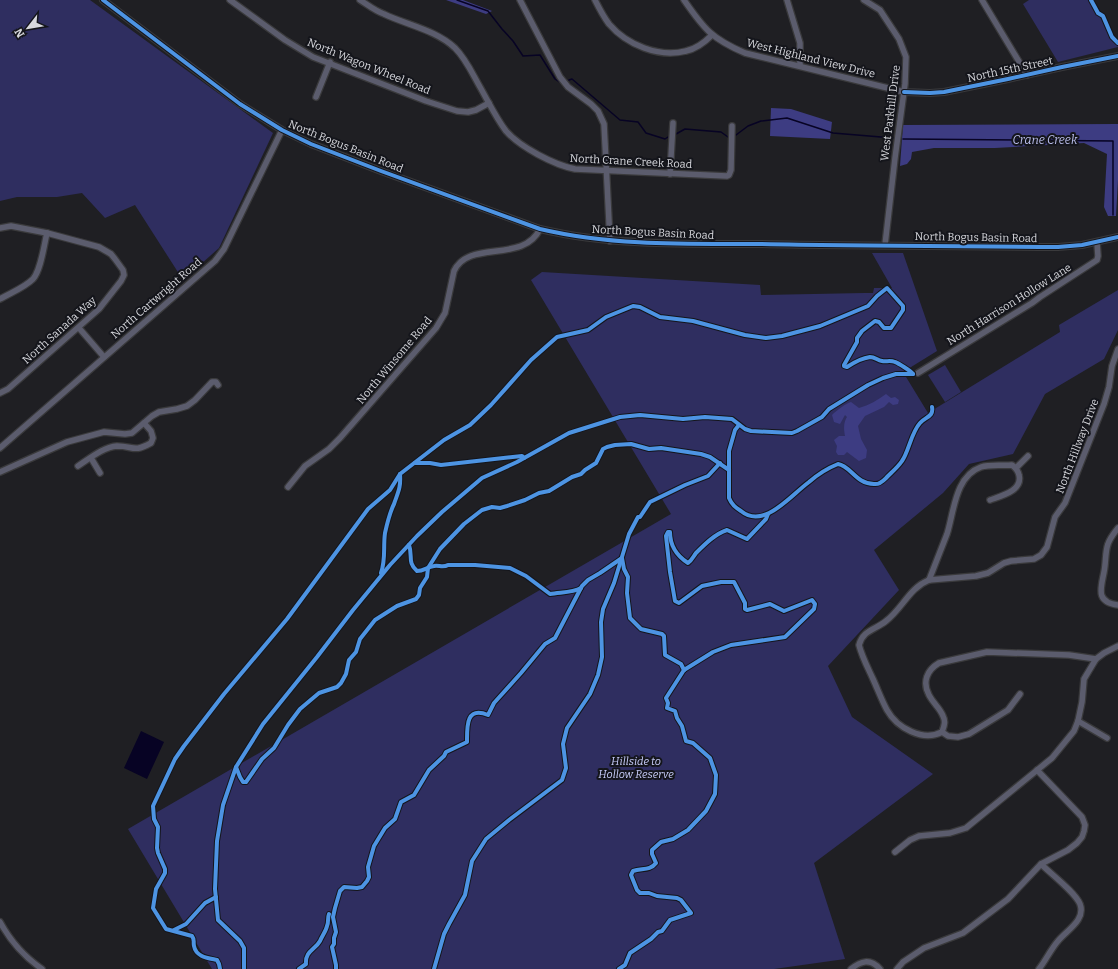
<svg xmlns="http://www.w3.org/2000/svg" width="1118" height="969" font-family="Bitter,serif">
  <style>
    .green { fill: #2f2e60 }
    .forest { fill: #3d3c82 }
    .water { fill: #070324 }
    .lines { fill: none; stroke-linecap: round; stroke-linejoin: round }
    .stream { stroke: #070324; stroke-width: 1.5 }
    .minor-casing { stroke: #3a3a3c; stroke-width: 8 }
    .minor { stroke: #5b5c6d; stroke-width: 5.5 }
    .cycleway-casing { stroke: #14151b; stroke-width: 6 }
    .cycleway { stroke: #4d94e3; stroke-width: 4 }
    .labels { text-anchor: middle; stroke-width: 4; stroke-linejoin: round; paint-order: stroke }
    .street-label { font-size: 11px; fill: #d7d8dd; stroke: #14151b }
    .park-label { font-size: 11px; font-style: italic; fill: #c7ccf9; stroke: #14151b }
    .water-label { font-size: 12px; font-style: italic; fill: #bbbfec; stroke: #14151b }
  </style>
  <rect width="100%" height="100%" fill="#1f1f23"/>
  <g class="green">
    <path d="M0 0H90L273 133 219 248 183 280 135 205 105 218 82 193 57 197H17L0 201Z"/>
    <path d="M1029 0H1091L1098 13 1103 16 1112 37 1118 43V47L1058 62 1023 4Z"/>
    <path d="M872 253H903L937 351 903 372 928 413 1060 332 1059 325 1118 290V330L1104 359 1045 394 1013 454 969 464 943 493 874 550 899 590 828 666 852 717 933 774 814 863 845 959 774 969H212L128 829 671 514 531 280 542 272 760 285 761 295 864 293H873L874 288H892Z"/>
    <path d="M945 365 961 392 945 402 928 375Z"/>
  </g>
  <g class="forest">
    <path d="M446 0H463L492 11 486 14Z"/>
    <path d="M771 108 791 109 832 122 830 139 770 136Z"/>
    <path d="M1118 124V180L1116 216H1108L1104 207 1107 154 1084 143 995 148H934L912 152 911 159 907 164 900 166 903 125Z"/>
    <path d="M886 394 891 398 895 397 899 400 898 404 893 405 889 402 884 407 865 416 858 426 861 439 867 450 866 458 859 461 847 452 844 455H838L836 452 837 446 834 440 839 436H845C844 430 843 423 847 417L845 415 840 424 834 422 832 415C836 411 846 403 851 402L859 408C869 405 878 400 886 394Z"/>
  </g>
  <path class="water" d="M141 731 164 742 147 779 124 768Z"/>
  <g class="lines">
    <g class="stream">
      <path d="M457 0 488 11 502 29 513 41 523 56 540 55 555 79 561 83"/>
      <path d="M569 80 572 79 620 120 638 122 646 133 665 139 668 137"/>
      <path d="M676 134 685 129 721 132 728 137"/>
      <path d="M736 135 748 126 761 121 787 118 833 133 893 138"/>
      <path d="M903 139 1113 141V215"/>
    </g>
    <defs>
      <g id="minor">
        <path d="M103 0 240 104 282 130 311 144 381 171 540 229C612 246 687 244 760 244 859 246 958 246 1058 247L1082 245 1118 237"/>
        <path d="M230 0 285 40 313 57 426 101 457 111 468 112 476 110 489 103"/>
        <path d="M360 0C368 5 375 11 384 14 407 25 436 30 455 48 466 59 472 73 480 87 488 101 496 118 506 131 520 147 554 165 575 169L727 176 729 175 731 170 732 126"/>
        <path d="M520 0 560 77 568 87 591 104 598 111 604 124 610 241"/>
        <path d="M595 0C599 8 603 16 609 24 627 45 659 58 686 51 696 49 705 42 712 35"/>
        <path d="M684 0C704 29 712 39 745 53L904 92 930 93 944 92 1008 79 1062 67 1118 56"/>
        <path d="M787 0 800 43V66"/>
        <path d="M864 0 880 10 899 39 906 57 905 84 895 158 885 245"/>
        <path d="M982 0 1027 75"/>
        <path d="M316 97 330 62"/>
        <path d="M670 174 673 123"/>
        <path d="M0 228 11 226 47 233 99 247 111 254 115 259 123 270 124 275 121 281 99 309 8 389 0 393"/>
        <path d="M0 299C10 293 24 288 33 279 41 270 44 245 47 233"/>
        <path d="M79 328 104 357"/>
        <path d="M918 373 1032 303 1040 297 1097 260 1098 256 1097 243"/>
        <path d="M0 448 215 261 224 249 282 130"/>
        <path d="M91 458 100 473"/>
        <path d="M78 466C89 459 103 447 117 446 134 446 133 453 151 443L153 438 151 431 144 423"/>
        <path d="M1016 468 1028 456"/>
        <path d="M0 472 67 442 104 432 125 434 132 433 152 416 159 412 177 409 187 406 195 400 212 382H216L218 385"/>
        <path d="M288 487 305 466 329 449 340 438 436 328 445 313 454 271C469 239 523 264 540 229"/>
        <path d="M1118 528C1114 533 1110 538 1108 544 1105 552 1106 563 1104 572 1101 588 1095 602 1118 605"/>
        <path d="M929 580C935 565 941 549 947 534 954 512 955 476 981 467 990 464 1003 466 1012 465 1016 468 1018 470 1019 475 1023 491 1001 496 990 500"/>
        <path d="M1096 659 1069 655 987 652 939 663C927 670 922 682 929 695 933 703 940 708 943 716 946 722 944 726 942 732 923 742 897 728 887 710 882 701 878 690 873 679 868 668 862 657 859 645 863 630 875 630 886 621 903 608 909 588 929 580L976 576 988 573 1004 563 1011 561 1034 559 1041 555 1047 547 1055 517 1065 503 1104 404 1109 387 1112 366 1118 349"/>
        <path d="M1078 721 1107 738"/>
        <path d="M942 732 948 736 958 737 969 734 1008 710 1020 694"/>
        <path d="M895 852 910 840 919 836 950 833 966 828 1052 758 1074 731 1078 721 1082 702 1084 679 1096 659 1104 653 1118 646"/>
        <path d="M0 922C11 942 23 956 42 969"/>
        <path d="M851 969C861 961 870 958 880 969"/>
        <path d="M897 969 903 962 924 948 963 933 1008 899 1041 864 1068 850 1077 843 1082 837 1084 831 1085 825 1082 817 1037 770"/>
        <path d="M1039 969C1046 960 1051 949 1058 941 1067 930 1086 920 1080 904 1075 892 1051 874 1041 864"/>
      </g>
    </defs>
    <use href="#minor" class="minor-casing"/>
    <use href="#minor" class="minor"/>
    <defs>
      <g id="cycleway">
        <path d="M103 0 240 104 282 130 311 144 381 171 540 229C612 246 687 244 760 244 859 246 958 246 1058 247L1082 245 1118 237"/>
        <path d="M1091 0 1098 13 1103 16 1112 37 1118 43"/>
        <path d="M904 92 930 93 944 92 1008 79 1062 67 1118 56"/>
        <path d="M739 425 735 430 729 451V498C732 505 735 507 741 511 764 530 791 495 809 482 817 475 828 468 838 464 851 466 856 484 874 484 880 485 884 480 887 477 892 472 898 467 902 461 909 451 911 433 920 423 925 417 934 417 932 407"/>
        <path d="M415 463H430L441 465 522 456 524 458"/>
        <path d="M409 545C413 556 407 562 417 571 424 571 427 567 434 566 439 565 443 568 448 565H475L510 568 526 576 550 594C560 592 572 593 581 588"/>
        <path d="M381 573C386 559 383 547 385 533 387 524 390 512 394 504 398 492 401 488 400 474"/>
        <path d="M684 670 713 652 731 645 785 637 814 609 815 604 812 600 784 611 770 604 747 610 745 609V603L734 582H721L702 586 679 603 675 601 670 572 666 536 668 532H670C670 545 677 556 688 563 692 560 693 557 696 553 705 544 715 534 727 530L747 539 766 519 768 514"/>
        <path d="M236 767 240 777 243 782H246L262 759 274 748 288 725 300 709 319 693 337 687 341 683 346 674 349 660 356 652 360 639 375 620 397 606 416 599 419 595 420 588 427 577 428 568 440 549 464 524 482 510 492 507 500 508 507 506 525 500 539 493 549 491 572 477 581 474 585 470 596 463 603 449 607 447 615 445 631 444 649 449 661 448 701 454 710 457 729 470"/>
        <path d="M174 930 186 924 205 903 216 897"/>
        <path d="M220 969 219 964 217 960C208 958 196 957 194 946 193 942 195 940 192 936L166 929 153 908 156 889 165 873V869L158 853 157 848 158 827 154 819 153 806 175 759 184 746 224 694 287 619 368 509 390 490 400 474 444 440 470 425 491 405 531 360 557 337 588 330 606 317 633 306 640 307 660 317 693 321 745 335 766 338 782 336 820 326 868 306 877 296 887 288 903 306V310L891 328H884L879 322 875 321 862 331 857 338V342L844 365V366L847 367C853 363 863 358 870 357 875 357 877 360 882 361 886 362 890 360 895 362 898 363 911 371 913 374"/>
        <path d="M244 969V948L240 941 218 920 215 889 217 841 223 805 236 767 263 724 317 657 353 610 390 565 417 536 442 512 482 478 517 462 569 433 620 417 640 415 683 419 705 417 732 419 745 429 751 431 792 433 797 431 822 417 829 409 868 385 883 378 896 374H913"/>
        <path d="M299 969 306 964C305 951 315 950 320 941 322 936 326 931 327 926 329 922 327 919 329 914"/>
        <path d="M336 969V965L332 947 334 944V938L336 932 333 917 335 908 340 891 344 887 357 888 362 887 367 881 369 877 368 867 374 846 385 828 395 819 401 802 414 795 429 770 444 756 446 752 467 742C467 726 466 706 488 715L494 703 521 673 545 644 555 638 582 586 588 580 600 573 622 558 624 569 628 577 627 593 630 618 641 629 662 634 664 636 665 655 681 664 684 670"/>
        <path d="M434 969 444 934 449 924 465 895 472 861 486 839 509 820 562 780 566 768 563 744 567 728 590 694 598 675 602 657 601 622 603 609 614 583 629 534 638 517H640L650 502 685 485 708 476 720 463"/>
        <path d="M619 969 625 965 630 953 651 939 658 932 662 931 670 920 691 913 681 900 677 898 657 896 649 893H640L637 890 631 875 633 871C642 868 650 871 656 863L652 854V850L661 842 673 839 688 830 706 811 715 794 716 775 710 758 693 743 686 741 682 726 677 718 675 711 667 708 668 703 666 698 684 670"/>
      </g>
    </defs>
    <use href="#cycleway" class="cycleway-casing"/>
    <use href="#cycleway" class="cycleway"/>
  </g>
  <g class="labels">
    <g class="street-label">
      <text transform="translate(811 58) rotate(14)" y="4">West Highland View Drive</text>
      <text transform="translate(369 66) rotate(22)" y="4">North Wagon Wheel Road</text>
      <text transform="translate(1010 69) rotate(-12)" y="4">North 15th Street</text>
      <text transform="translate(890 113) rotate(-83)" y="4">West Parkhill Drive</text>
      <text transform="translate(346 146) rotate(22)" y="4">North Bogus Basin Road</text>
      <text transform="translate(631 161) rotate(3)" y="4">North Crane Creek Road</text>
      <text transform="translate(653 232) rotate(3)" y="4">North Bogus Basin Road</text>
      <text transform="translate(976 237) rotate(1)" y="4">North Bogus Basin Road</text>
      <text transform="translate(156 298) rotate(-41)" y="4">North Cartwright Road</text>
      <text transform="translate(1009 304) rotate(-32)" y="4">North Harrison Hollow Lane</text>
      <text transform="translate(59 330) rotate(-42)" y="4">North Sanada Way</text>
      <text transform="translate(394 360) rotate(-50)" y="4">North Winsome Road</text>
      <text transform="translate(1077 446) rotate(-69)" y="4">North Hillway Drive</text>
    </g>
    <g class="park-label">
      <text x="636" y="765">Hillside to<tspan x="636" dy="13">Hollow Reserve</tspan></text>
    </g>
    <g class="water-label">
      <text x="1045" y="144">Crane Creek</text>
    </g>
  </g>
  <g transform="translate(28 28) rotate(239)" stroke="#14151b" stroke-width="3" paint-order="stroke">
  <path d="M0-3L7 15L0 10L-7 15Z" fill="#d7d8dd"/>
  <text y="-6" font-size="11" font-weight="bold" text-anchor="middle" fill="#d7d8dd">N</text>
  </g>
</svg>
